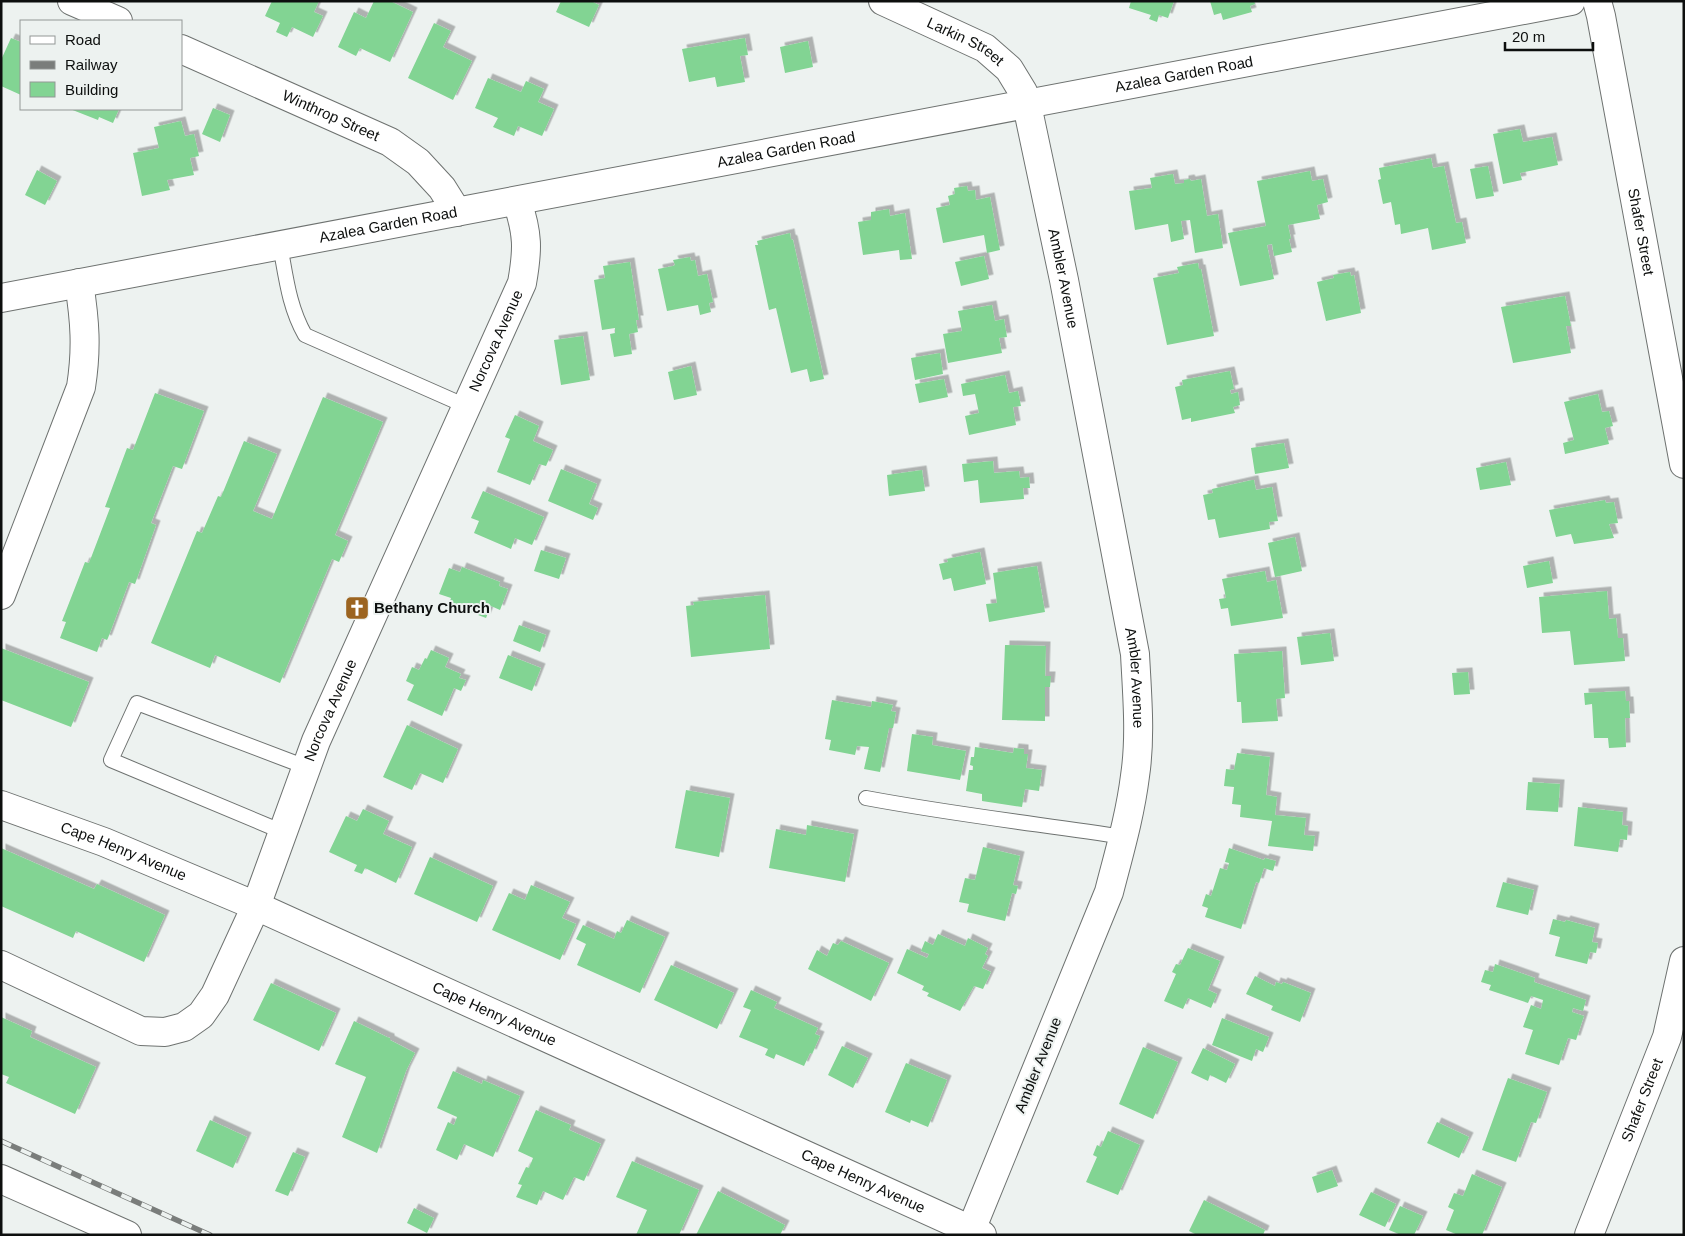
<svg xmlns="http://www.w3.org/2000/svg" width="1685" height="1236" font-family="Helvetica,sans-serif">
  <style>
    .building { fill: #82d493; filter: url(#shadow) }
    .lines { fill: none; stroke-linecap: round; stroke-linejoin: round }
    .service-casing { stroke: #6e7270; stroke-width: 16 }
    .minor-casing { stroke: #6e7270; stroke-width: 30 }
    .secondary-casing { stroke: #6e7270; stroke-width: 30 }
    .service { stroke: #fff; stroke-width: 14 }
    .minor { stroke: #fff; stroke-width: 28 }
    .secondary { stroke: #fff; stroke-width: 28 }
    .rail-casing { stroke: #7a7d7b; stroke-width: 5.5 }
    .rail { stroke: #edf2f0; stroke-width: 4; stroke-dasharray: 11; stroke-linecap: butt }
    .labels { text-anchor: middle; stroke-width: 4; stroke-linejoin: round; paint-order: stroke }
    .street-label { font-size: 15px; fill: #0d0f0e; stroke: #edf2f0 }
    .poi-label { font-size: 15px; font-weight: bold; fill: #0d0f0e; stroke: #edf2f0; text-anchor: start }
  </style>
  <defs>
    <filter id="shadow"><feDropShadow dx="4.5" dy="-4.5" stdDeviation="0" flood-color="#0004"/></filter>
  </defs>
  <rect width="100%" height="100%" fill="#edf2f0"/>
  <g class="building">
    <path d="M272 1H319L314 12 323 16 313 37 292 27 287 37 276 32 280 23 265 16Z"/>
    <path d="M374 1H390L413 12 390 62 360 48 356 56 338 47 354 12 366 18Z"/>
    <path d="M561 1H591L599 5 589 27 556 12Z"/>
    <path d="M1131 1H1174L1168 18 1159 15 1157 22 1149 19 1151 15 1129 8Z"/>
    <path d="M1210 1H1254L1255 4 1250 6 1252 12 1223 20 1221 13 1214 15Z"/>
    <path d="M434 23 451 31 443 47 472 61 453 100 408 78Z"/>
    <path d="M11 38 21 42V95L1 86V60Z"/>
    <path d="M745 38 748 55 740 56 745 82 717 87 715 77 689 82 682 49Z"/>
    <path d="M808 41 813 67 785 73 780 47Z"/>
    <path d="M488 78 521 92 526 81 544 89 538 102 554 109 542 136 518 126 514 136 493 127 498 118 475 108Z"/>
    <path d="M213 108 230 115 220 142 202 134Z"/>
    <path d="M70 109H119L113 123 99 117 98 120Z"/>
    <path d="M181 121 185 136 194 134 199 156 190 158 194 175 167 180 170 190 142 196 133 153 159 148 154 127Z"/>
    <path d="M1520 129 1523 142 1552 137 1558 165 1520 173 1522 180 1503 184 1493 134Z"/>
    <path d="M1431 158 1433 168 1444 166 1456 223 1462 222 1466 243 1432 250 1428 228 1401 234 1400 224 1395 225 1391 202 1383 204 1378 180 1381 179 1379 168Z"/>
    <path d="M1488 166 1494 196 1476 199 1470 169Z"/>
    <path d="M37 170 57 181 45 205 25 195Z"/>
    <path d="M1310 171 1312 181 1323 179 1328 202 1317 205 1320 219 1288 225 1291 239H1289L1292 252 1274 256 1272 244 1267 245 1274 279 1240 286 1228 233 1266 226 1257 181Z"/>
    <path d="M1173 174 1175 184 1184 183V180L1190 179 1191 181 1201 179 1207 216 1218 214 1223 248 1195 253 1190 220 1181 221 1184 239 1171 242 1168 224 1135 230 1129 191 1152 188 1150 178Z"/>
    <path d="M967 186 968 191 975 190 976 200 990 197 1000 250 987 253 984 235 943 243 936 208 950 205 948 196 955 194 954 188Z"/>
    <path d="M889 209 890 216 905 213 912 259 900 260 899 250 863 255 858 222 871 220V212Z"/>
    <path d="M790 233 791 239 793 240 824 379 810 382 807 369 791 373 776 308 769 310 755 245H758L757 241Z"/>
    <path d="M984 256 989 279 961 286 955 262Z"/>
    <path d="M690 257 691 261 695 260 698 276 707 274 713 302 709 303 711 312 700 315 698 305 667 311 658 269 673 266 675 265 673 260Z"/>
    <path d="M630 262 639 320H636L638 332 629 334 632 354 614 357 610 334 615 333V328L602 330 594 280 605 278 603 266Z"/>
    <path d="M1198 263 1199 269H1201L1214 336 1167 345 1153 278 1179 273 1177 267Z"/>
    <path d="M1350 272 1351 276 1354 275 1361 313 1326 321 1317 282 1334 278 1333 275Z"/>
    <path d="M1565 296 1571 326H1566L1571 353 1513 363 1501 307Z"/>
    <path d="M992 305 995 321 1004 319 1007 337 999 338 1002 353 948 363 943 334 962 331 958 311Z"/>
    <path d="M583 336 590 380 561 385 554 340Z"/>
    <path d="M940 353 943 374 915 380 911 358Z"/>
    <path d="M691 366 697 395 674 400 668 372Z"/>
    <path d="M1230 371 1234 389 1230 390 1231 394 1238 392 1240 405 1233 407 1235 413 1191 422V418L1182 420 1175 387 1183 385 1182 380Z"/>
    <path d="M1005 375 1009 393 1018 391 1021 406 1013 407 1016 425 969 435 965 416 979 413 975 394 963 396 961 384Z"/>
    <path d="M944 379 948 397 919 403 915 384Z"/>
    <path d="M155 393 204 411 182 469 173 466 151 523 156 525 135 584 129 582 108 638 107 640 102 638 97 652 60 638 66 622 62 621 85 562 89 563 110 508 105 507 127 448 133 450Z"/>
    <path d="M1598 394 1602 412 1609 411 1613 426 1605 428 1609 444 1565 454 1563 443 1574 440 1564 402Z"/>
    <path d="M323 397 383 422 335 535 348 541 339 562 332 559 280 683 215 655 210 668 151 643 197 531 202 533 218 496 221 497 244 441 277 454 253 511 272 519Z"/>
    <path d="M515 415 539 426 533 441 553 450 546 466 539 464 530 485 497 472 510 439 505 437Z"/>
    <path d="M1284 443 1289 468 1255 474 1251 448Z"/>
    <path d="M993 461 994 473 1019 471 1020 478 1029 477 1030 488H1023L1024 499 980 503 978 480 964 482 962 464Z"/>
    <path d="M1506 462 1511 485 1480 490 1476 468Z"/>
    <path d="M561 469 597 484 589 504 598 508 593 520 548 501Z"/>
    <path d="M922 470 925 491 889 496 887 475Z"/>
    <path d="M1252 480H1254L1256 490 1272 487 1278 521 1269 522 1270 529 1219 538 1215 519 1208 520 1203 495 1213 493 1212 489Z"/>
    <path d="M483 491 544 517 532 545 515 538 511 549 474 533 479 521 471 518Z"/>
    <path d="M1605 500 1606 503 1614 502 1618 523 1609 524 1614 538 1574 544 1571 534 1556 537 1549 510Z"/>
    <path d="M1295 537 1302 571 1275 577 1268 543Z"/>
    <path d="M541 550 566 558 559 579 534 571Z"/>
    <path d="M980 552 986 584 954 591 951 578 943 580 939 564 948 562 947 559Z"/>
    <path d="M1549 561 1553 583 1527 588 1523 566Z"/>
    <path d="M1037 566 1045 612 989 622 986 604 997 603 993 573Z"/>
    <path d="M462 567 500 582 499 586 508 589 500 610 491 606 486 618 449 604 451 598 439 594 449 568 460 572Z"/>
    <path d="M1265 571 1267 582 1276 580 1283 618 1231 626 1228 608 1221 609 1219 599 1226 598 1222 579Z"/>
    <path d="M1607 591 1609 619 1616 618 1618 638H1623L1625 661 1574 665 1570 631 1542 633 1539 597Z"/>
    <path d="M765 595 770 649 691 657 686 606 694 605 693 602Z"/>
    <path d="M519 625 546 635 540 652 513 641Z"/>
    <path d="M1330 633 1334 661 1301 665 1297 637Z"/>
    <path d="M1005 645 1046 646 1045 676H1051L1050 687H1045V721L1002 720Z"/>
    <path d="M1 648 89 682 71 727 1 700Z"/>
    <path d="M431 650 449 658 445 667 461 674 459 678 466 680 461 691 454 688 442 716 407 700 414 685 406 681 412 667 419 670 425 658 427 659Z"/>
    <path d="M1282 651 1285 698 1276 699 1278 721 1242 723 1241 702H1237L1234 654Z"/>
    <path d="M508 655 541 668 532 691 499 678Z"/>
    <path d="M1468 672 1470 694 1454 695 1452 673Z"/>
    <path d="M1625 691 1626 701H1629L1630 718H1625L1626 747 1609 748 1608 738H1594L1592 704 1585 705 1584 693Z"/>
    <path d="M832 700 871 707 872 701 893 705 891 711 896 712 893 728H889L880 772 864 769 869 747 857 746 855 755 829 750 831 740 825 739Z"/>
    <path d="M407 725 458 749 443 783 420 773 412 790 383 777Z"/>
    <path d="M912 734 933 737 932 745 966 751 960 780 907 771Z"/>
    <path d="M975 747 1013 753 1014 748 1024 749V754H1028L1026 768 1042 770 1039 791 1025 789 1022 807 982 801V794L966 791 969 770H973V766L970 765 971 757H974Z"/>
    <path d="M1237 753 1270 757 1266 795 1277 797 1275 815 1306 818 1304 835 1315 836 1313 851 1268 846 1272 821 1240 817 1241 805 1232 804 1234 787 1224 786 1226 769 1234 770Z"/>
    <path d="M1528 782 1560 784 1558 812 1526 810Z"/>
    <path d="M686 790 730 798 719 857 675 848Z"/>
    <path d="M1578 807 1623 812 1622 825 1628 826 1627 840 1620 839 1618 852 1574 846Z"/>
    <path d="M363 809 389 821 383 834 412 847 396 883 365 868 362 874 354 871 357 865 329 852 346 816 357 821Z"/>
    <path d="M807 825 854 834 845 882 769 868 776 829 806 835Z"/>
    <path d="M983 847 1020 856 1013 885 1018 886 1016 894 1012 893 1005 921 967 912 969 904 959 902 965 878 975 880Z"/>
    <path d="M1 848 94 889 97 884 165 915 144 962 76 931 73 938 1 906Z"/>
    <path d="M1229 848 1264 860 1265 858 1276 861 1273 871 1264 868 1259 883 1256 882 1241 929 1205 917 1208 908 1202 906 1206 894 1211 896 1220 868 1227 870 1229 863 1225 862Z"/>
    <path d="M430 857 493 886 477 922 414 894Z"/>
    <path d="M1503 882 1534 890 1528 915 1496 907Z"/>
    <path d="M531 885 570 902 562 918 576 924 560 960 492 930 509 893 525 900Z"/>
    <path d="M1553 919 1565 922 1566 920 1595 928 1592 942 1598 943 1596 953 1590 952 1587 964 1555 956 1560 937 1549 934Z"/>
    <path d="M627 920 665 937 640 993 577 965 586 944 576 939 583 925 614 939 617 931 621 933Z"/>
    <path d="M938 934 965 946 968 938 988 948 985 954 988 956 982 968 991 972 983 989 974 986 960 1011 927 996 929 993 922 990 924 986 897 973 907 949 927 958 929 954 921 951 925 941 933 945Z"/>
    <path d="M841 941 889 963 871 1001 808 969 817 950 827 956 833 943 838 945Z"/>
    <path d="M1188 948 1220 961 1208 990 1217 994 1211 1008 1188 998 1183 1009 1164 1001 1176 974 1172 972 1176 964 1180 965Z"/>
    <path d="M1495 964 1535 978 1534 982 1586 1000 1583 1011 1573 1008 1572 1012 1584 1016 1576 1040 1568 1038 1559 1065 1525 1054 1533 1030 1523 1027 1531 1005 1541 1009 1543 1000 1531 996 1528 1003 1489 990 1491 985 1481 982 1485 970 1493 972Z"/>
    <path d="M671 965 734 993 717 1029 654 1000Z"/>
    <path d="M1255 976 1275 986 1276 982 1282 984 1283 982 1311 993 1300 1022 1271 1010 1273 1006 1246 994Z"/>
    <path d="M271 983 336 1013 319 1051 253 1020Z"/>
    <path d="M751 990 777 1002 774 1008 818 1028 815 1034 820 1036 812 1054 810 1053 804 1066 776 1054 774 1059 765 1055 768 1049 739 1037 751 1010 743 1007Z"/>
    <path d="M1 1017 32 1031 30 1037 96 1067 75 1114 6 1083 9 1077 1 1074Z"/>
    <path d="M1222 1018 1269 1037 1263 1052 1256 1049 1252 1061 1212 1045Z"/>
    <path d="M354 1021 387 1037 390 1038V1040L415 1053 406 1071 377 1153 342 1137 366 1077 335 1064Z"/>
    <path d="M842 1046 868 1058 853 1088 828 1075Z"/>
    <path d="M1143 1047 1178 1062 1153 1119 1119 1104Z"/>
    <path d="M1203 1048 1235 1064 1226 1083 1210 1075 1208 1081 1191 1073Z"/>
    <path d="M906 1063 947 1080 928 1127 911 1120 910 1123 885 1112Z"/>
    <path d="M453 1071 482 1084 483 1080 520 1096 493 1157 464 1144 457 1160 436 1150 448 1122 454 1125 457 1117 437 1108Z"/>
    <path d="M1508 1078 1547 1092 1536 1123 1531 1122 1516 1162 1482 1150Z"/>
    <path d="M536 1110 571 1125 569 1130 601 1144 584 1181 574 1177 563 1200 543 1191 537 1205 516 1197 522 1185 518 1184 526 1167 529 1168 533 1158 518 1151Z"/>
    <path d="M210 1120 247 1137 233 1168 196 1151Z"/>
    <path d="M1437 1122 1469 1137 1459 1158 1427 1143Z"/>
    <path d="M1108 1131 1140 1145 1118 1195 1086 1182 1097 1157 1093 1155 1097 1145 1101 1147Z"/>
    <path d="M293 1152 305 1157 288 1196 275 1191Z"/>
    <path d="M632 1161 699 1190 679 1235H636L647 1210 616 1197Z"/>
    <path d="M1332 1170 1338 1186 1317 1193 1312 1177Z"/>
    <path d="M1472 1174 1502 1187 1482 1235H1458L1446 1230 1454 1210 1448 1207 1454 1193 1463 1196Z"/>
    <path d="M718 1191 785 1225 780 1235H696Z"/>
    <path d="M1371 1192 1396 1204 1385 1227 1359 1215Z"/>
    <path d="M1204 1200 1265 1230 1263 1235H1197L1189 1231Z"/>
    <path d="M1400 1206 1423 1216 1414 1235H1401L1389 1230Z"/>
    <path d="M414 1208 434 1218 427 1233 407 1223Z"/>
  </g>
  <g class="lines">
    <defs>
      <g id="service">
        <path d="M280 245C286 277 289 307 305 335L466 406"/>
        <path d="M866 798C951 814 1038 824 1124 837"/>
        <path d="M283 832 111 760 137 703 306 767"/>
      </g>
      <g id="minor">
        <path d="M72 1 118 21"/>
        <path id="s1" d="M883 1 985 48 1009 69 1023 92 1027 105 1064 280 1135 654C1137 694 1141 736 1135 776 1130 816 1119 853 1109 892L971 1230"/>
        <path id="s2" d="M1597 1 1601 16 1684 464"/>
        <path id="s3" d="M181 49 390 142 418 162 442 188 457 212"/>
        <path d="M1 595 81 387C87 349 85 321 79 283"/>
        <path id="s4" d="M1 805 104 842 256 906 982 1235"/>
        <path id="s5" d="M1 965 141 1031 165 1032 184 1027 201 1015 215 995 256 906 316 741 522 283C528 249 528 234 517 201"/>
        <path d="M1 1179 127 1235"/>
        <path id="s6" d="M1589 1235 1667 1037 1684 961"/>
      </g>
      <g id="secondary">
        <path id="s7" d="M1 298 1571 1"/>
      </g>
    </defs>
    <use href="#service" class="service-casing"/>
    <use href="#minor" class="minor-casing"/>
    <use href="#secondary" class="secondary-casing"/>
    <use href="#service" class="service"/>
    <use href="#minor" class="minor"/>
    <use href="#secondary" class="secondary"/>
    <defs>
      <path id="rail" d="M1 1141 210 1235"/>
    </defs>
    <use href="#rail" class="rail-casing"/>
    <use href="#rail" class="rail"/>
  </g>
  <defs>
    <symbol id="church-square" viewBox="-11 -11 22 22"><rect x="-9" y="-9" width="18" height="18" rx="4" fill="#9c6420" stroke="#edf2f0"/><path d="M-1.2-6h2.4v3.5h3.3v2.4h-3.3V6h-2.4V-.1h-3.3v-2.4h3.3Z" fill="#fff"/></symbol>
  </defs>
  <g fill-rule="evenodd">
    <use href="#church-square" x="343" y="594" width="28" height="28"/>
  </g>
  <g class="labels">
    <g class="street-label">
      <text dy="5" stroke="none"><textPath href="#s1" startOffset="92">Larkin Street</textPath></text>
      <text dy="5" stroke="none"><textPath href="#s7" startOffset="1204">Azalea Garden Road</textPath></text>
      <text dy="5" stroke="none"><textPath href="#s3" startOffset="164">Winthrop Street</textPath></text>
      <text dy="5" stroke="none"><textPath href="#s7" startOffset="799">Azalea Garden Road</textPath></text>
      <text dy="5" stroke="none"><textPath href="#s7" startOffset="394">Azalea Garden Road</textPath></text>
      <text dy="5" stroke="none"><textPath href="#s2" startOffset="235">Shafer Street</textPath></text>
      <text dy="5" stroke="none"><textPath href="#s1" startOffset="362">Ambler Avenue</textPath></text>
      <text dy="5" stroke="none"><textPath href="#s5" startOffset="956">Norcova Avenue</textPath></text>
      <text dy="5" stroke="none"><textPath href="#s1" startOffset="768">Ambler Avenue</textPath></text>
      <text dy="5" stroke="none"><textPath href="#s5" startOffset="551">Norcova Avenue</textPath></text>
      <text dy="5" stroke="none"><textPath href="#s4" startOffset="131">Cape Henry Avenue</textPath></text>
      <text dy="5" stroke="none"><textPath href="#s4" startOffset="536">Cape Henry Avenue</textPath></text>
      <text transform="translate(1038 1065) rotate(-68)" y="5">Ambler Avenue</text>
      <text dy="5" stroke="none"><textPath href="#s6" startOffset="145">Shafer Street</textPath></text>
      <text dy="5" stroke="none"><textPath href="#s4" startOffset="941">Cape Henry Avenue</textPath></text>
    </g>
    <g class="poi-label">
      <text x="374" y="613">Bethany Church</text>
    </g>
  </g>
  <rect width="1685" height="1236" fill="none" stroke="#0d0f0e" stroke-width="5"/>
  <rect x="20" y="20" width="162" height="90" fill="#edf2f0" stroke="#939796"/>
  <rect x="30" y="36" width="25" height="8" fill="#ffffff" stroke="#939796"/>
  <text x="65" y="45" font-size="15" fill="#0d0f0e">Road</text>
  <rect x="30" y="61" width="25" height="8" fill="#7a7d7b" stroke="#939796"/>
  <text x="65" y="70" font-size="15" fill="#0d0f0e">Railway</text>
  <rect x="30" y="82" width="25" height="15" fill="#82d493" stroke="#939796"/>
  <text x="65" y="95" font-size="15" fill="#0d0f0e">Building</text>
  <path d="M1505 42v8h88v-8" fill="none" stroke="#0d0f0e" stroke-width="2.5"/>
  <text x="1512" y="42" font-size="15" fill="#0d0f0e" stroke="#edf2f0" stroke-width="4" paint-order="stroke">20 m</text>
</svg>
